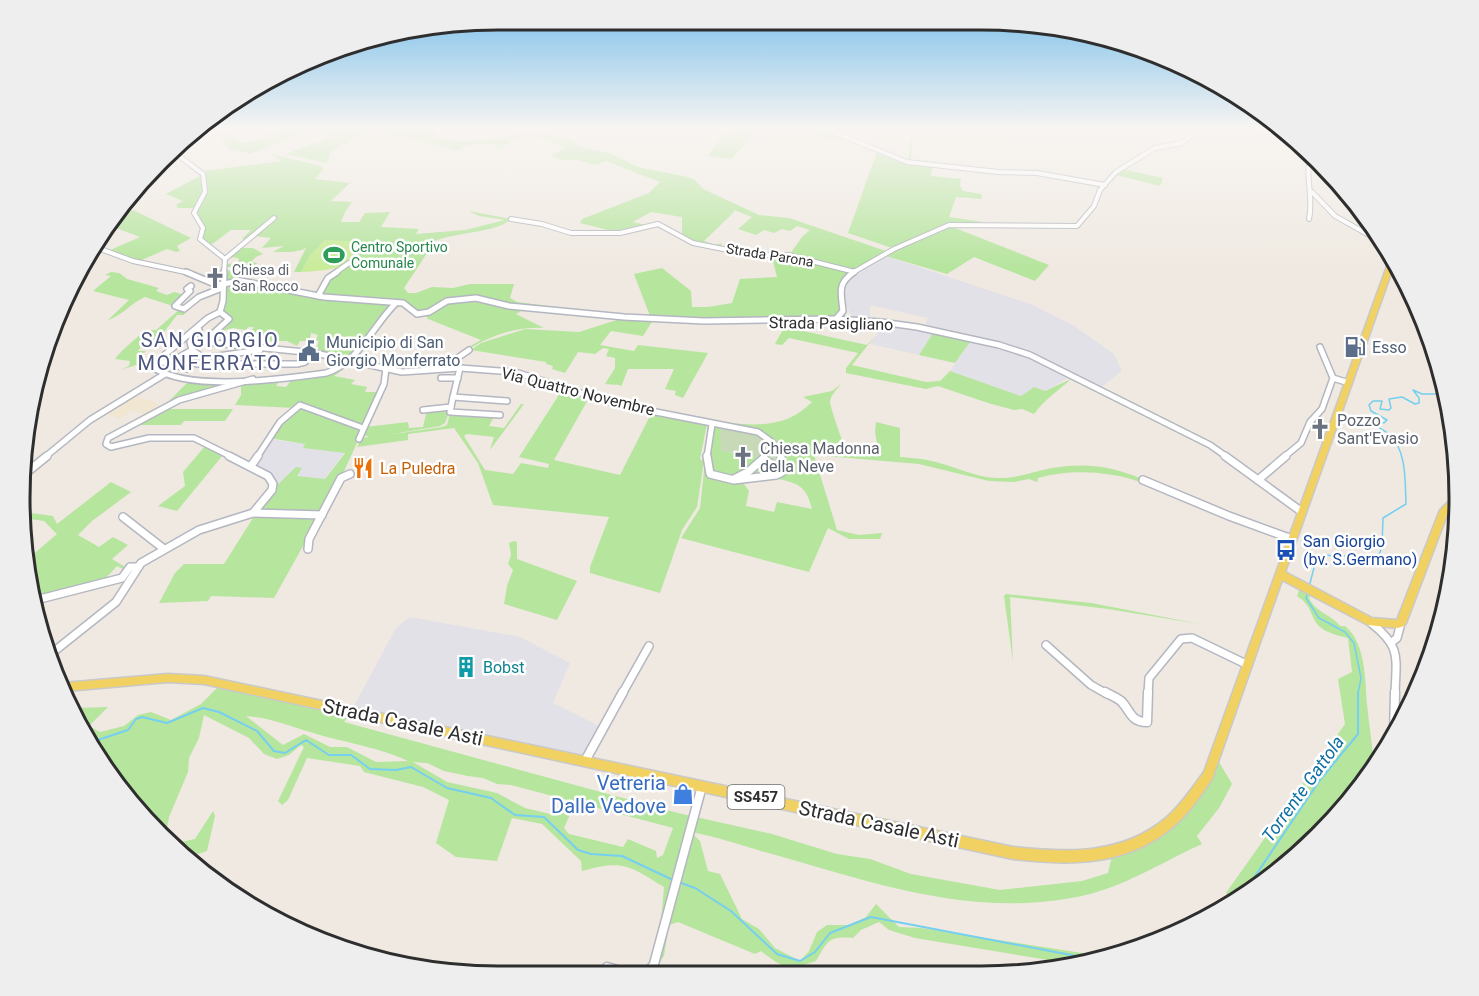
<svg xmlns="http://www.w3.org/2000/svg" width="1479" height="996" font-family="Roboto,sans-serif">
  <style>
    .industrial { fill: #e3e1e8 }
    .education { fill: #f0e6d1 }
    .green { fill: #b6e59e; fill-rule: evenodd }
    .cemetery { fill: #c8d9b8 }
    .pitch { fill: #c9ec9a }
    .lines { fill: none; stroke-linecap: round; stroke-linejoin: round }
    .stream-far1 { stroke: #75cff0; stroke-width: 1.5 }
    .stream { stroke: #75cff0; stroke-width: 2 }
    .minor-far3-casing { stroke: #b4b7c1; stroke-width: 6 }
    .minor-far2-casing { stroke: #b4b7c1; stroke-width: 8 }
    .minor-far1-casing { stroke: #b4b7c1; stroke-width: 10 }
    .minor-casing { stroke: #b4b7c1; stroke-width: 11 }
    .major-casing { stroke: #c9c9c9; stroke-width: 3 }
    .minor-far3 { stroke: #fff; stroke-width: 4 }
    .minor-far2 { stroke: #fff; stroke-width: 5 }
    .minor-far1 { stroke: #fff; stroke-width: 7 }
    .minor { stroke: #fff; stroke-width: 8 }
    .major { fill: #f2d163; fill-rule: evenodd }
    .labels { text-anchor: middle; stroke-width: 5; stroke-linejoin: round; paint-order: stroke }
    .far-leisure-label { font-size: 14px; fill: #27864d; stroke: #fff; text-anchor: start }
    .far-street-label { font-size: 14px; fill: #2e2e2e; stroke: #fff }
    .far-worship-label { font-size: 14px; fill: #5b616d; stroke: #fff; text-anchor: start }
    .shield { fill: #fff; stroke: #6d6d6d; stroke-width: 1.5 }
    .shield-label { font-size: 15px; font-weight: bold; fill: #2e2e2e }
    .street-label { font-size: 16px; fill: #2e2e2e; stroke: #fff }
    .service-label { font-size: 16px; fill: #4e5e75; stroke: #fff; text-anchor: start }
    .worship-label { font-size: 16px; fill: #5b616d; stroke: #fff; text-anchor: start }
    .food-label { font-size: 16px; fill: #c56008; stroke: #fff; text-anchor: start }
    .transit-label { font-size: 16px; fill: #164399; stroke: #fff; text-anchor: start }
    .culture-label { font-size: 16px; fill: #0d838f; stroke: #fff; text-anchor: start }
    .water-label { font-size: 18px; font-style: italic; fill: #0d6fa3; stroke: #fff }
    .quarter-label { font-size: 20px; letter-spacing: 1.5px; fill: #4d5680; stroke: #fff }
    .near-street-label { font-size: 20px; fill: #2e2e2e; stroke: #fff }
    .near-shop-label { font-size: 20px; fill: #366cbe; stroke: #fff; text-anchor: end }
    .rim { fill: none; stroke: #2e2e2e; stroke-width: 3 }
  </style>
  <rect width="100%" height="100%" fill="#efe9e1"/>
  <g class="industrial">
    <path d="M886 256 1033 305 1073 325 1114 354 1122 371 1100 388 1036 355 1010 345 924 327 928 318 870 305V320L852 317 846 305 844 294 847 278Z"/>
    <path d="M884 324 906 326 933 333 919 355 870 344Z"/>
    <path d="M970 342 1022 353 1070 377 1045 391 1034 387 1021 396 950 371Z"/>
    <path d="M269 439 305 444 304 448 345 452 325 478 329 481 296 476 290 473 272 490 273 484 251 466Z"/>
    <path d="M410 617 520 637 570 663 553 703 607 730 591 759 354 706 396 628Z"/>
  </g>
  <path class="education" d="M132 396 153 401 159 406 147 415 132 410 120 419 104 413Z"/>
  <g class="green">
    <path d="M227 128 241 143 265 138 263 136 287 128H440L437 129V136C464 147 499 137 527 134L526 128H535L533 133 570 138 579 147 609 153 638 167 688 177 695 180 703 189 759 215 789 218 889 252 842 278 839 288 841 312 838 316 725 320 625 316 510 305 462 297 418 313 405 303 319 295C332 269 354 266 369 242L311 254 301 272H294L306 248C296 253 284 252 273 252L284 246 262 248 271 238 253 236 248 241 242 239 251 230H231L211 245 203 239 204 225 197 213 207 192 204 171 281 161 280 159 271 154 317 165 324 168 315 179 350 183 331 201 352 202 345 212 341 222H359L365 213 390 212 381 227 419 229 416 234 465 230 505 220 479 216 469 211 511 219C497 233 454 232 435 241L404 288 408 293H416L432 287 453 288 470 284H514L510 298 517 302 612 314 650 316 634 274 662 268 691 291 692 307H708L732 303 740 279 777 277 772 257 790 254 802 237 810 230 797 226 790 231 782 229 774 233 764 230 756 235 738 229 752 217 734 210V212L704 241 715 245 722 243 720 247 682 239V217L651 212 633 222 646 225 620 233 580 223 582 219 649 193 660 182 606 161 596 165 577 160H562L551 156 566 147C552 143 533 133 518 138 510 141 505 147 496 148L497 146C482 142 470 143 457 150L395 135 368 132 331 151 327 163 286 154 325 139 326 135 305 132 250 154 234 149 230 150 215 130H206Z"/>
    <path d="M729 128H766L771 130 768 133 758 131 731 159 708 156Z"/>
    <path d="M821 128 909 160 910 128H913L911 162 933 165 931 176 961 179 960 186 963 191 981 194 982 199 956 197 949 217 983 222 940 227 895 249 848 233 877 152 853 142 812 137Z"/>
    <path d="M1122 169 1163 178 1160 186 1116 175Z"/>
    <path d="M199 173C204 177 203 186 203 193L198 197 200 198 195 208H176L178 207 176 205 183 201 166 194 160 197 200 176Z"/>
    <path d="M133 210 191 238 177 246 180 251 176 252 167 249 137 262 106 252 140 237 108 225 111 219Z"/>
    <path d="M950 226 1049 265 1035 281 974 257 947 274 886 256 931 232Z"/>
    <path d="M242 248H253L263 254 256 257 251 262 257 263 254 268H244L247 263H244L237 269 241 270V273L234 281 224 280 226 271 233 270V267H226L227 264 237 263 239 260 238 258 230 257Z"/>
    <path d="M111 272 119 273 127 279 159 288 156 291 167 295 174 292 185 295 173 306 145 297C131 303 122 316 108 320L129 300 93 291 111 276 105 275Z"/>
    <path d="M237 282 321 298 392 304 354 355 345 360 316 352 319 348 317 346 319 341 316 340 318 335 311 333 310 341H300L297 346 287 341H244L254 327H248L246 330 233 328 222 331 229 325 225 324 231 317 221 311 224 288Z"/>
    <path d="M480 300 523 310 516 314 544 328C516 326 484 337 462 354L463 350 481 340 428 319 426 316 446 302Z"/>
    <path d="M180 309 187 310 184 315H177L164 332 157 334 156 336H161L156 343 143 344 138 351H146L136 360 140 361 139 364 121 370 129 366 130 361 115 359C123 348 135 340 145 330H156Z"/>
    <path d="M623 318 653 320 643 336 611 331 600 345 634 351 638 345 708 353 683 398 675 395 676 391 665 389 674 369H628L621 387 620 385 605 384 615 368V358L606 356 609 349 603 348 595 354 578 352 565 373 552 369 553 366 546 364V362L471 350 481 343 525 329 579 332Z"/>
    <path d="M787 322H795L794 329 867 345 876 335 852 365 926 382 940 381 950 371 1021 396 1034 387 1045 391 1071 379C1058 391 1044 400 1034 414L1022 409 1014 410 988 403 938 386 926 389 846 373V368L858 353 789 338 782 345 775 344Z"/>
    <path d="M933 333 970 342 955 363 919 355Z"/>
    <path d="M349 362 352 363 334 376 355 380 351 384 367 387 365 392H379L365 427 408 422 409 428 423 427 426 414 435 409 451 407 445 423 440 426 387 435 442 427 447 425 450 413 494 417 489 426 504 428 521 404H524L490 450 494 437 467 434 464 436 485 470 513 474 521 463 548 468 549 464 519 457 564 387 590 396 554 460 620 475 652 412 707 424 700 459 704 461 697 507 682 530 660 593 590 573V567L609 517 493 505 478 463 454 428 408 434V440L357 447 362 438 369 437 361 434 341 478 274 598 211 596 208 601 159 603 175 573 184 564H224L253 518 219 527 253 513 272 490 296 467 302 468 297 476 325 479 345 453 303 448 305 444 269 438 295 408 235 405 241 395V383L282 378 276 386 286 387 294 377 328 374Z"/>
    <path d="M248 379 165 405 187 383Z"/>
    <path d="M841 384C837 389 831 395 830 401 829 404 845 449 847 453L879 455 875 432 876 422 900 428V457C909 458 918 458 927 460 951 464 974 478 998 478 1017 479 1034 471 1052 468 1107 459 1136 475 1183 499 1169 497 1153 487 1140 482 1109 471 1069 469 1038 478L1037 482 1029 479 1014 482 989 481 919 464 814 455 837 530 859 535 882 533 880 539H849L828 528 809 572 681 538 700 508 705 462 707 471 741 480 749 491 746 506 774 512 777 502 812 509C806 484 796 483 774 478L784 457C772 427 739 427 712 421 749 425 784 431 812 402L803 397 832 391Z"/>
    <path d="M164 409H233L225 421H184L181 425H133Z"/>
    <path d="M714 426 726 427 722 451 781 461 780 471 738 479 712 473 709 457Z"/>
    <path d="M206 445 223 455 177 511 158 506 185 486 183 472Z"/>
    <path d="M111 482 131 492 92 521 78 535 99 547 113 537 128 545 112 559 127 568 125 570 117 566 103 581 32 600 29 592 26 557H30L57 534 44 521 24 518V512L53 516 57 524Z"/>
    <path d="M514 541 517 542V559L577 581 557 620 504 604 507 586 513 570 508 564 511 555 509 543Z"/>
    <path d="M1300 587 1312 594 1309 598C1316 613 1331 614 1340 626H1345C1366 643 1365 680 1367 704 1369 726 1373 747 1374 769L1320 836 1247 896 1230 905 1226 893 1345 724 1338 679 1352 672 1348 638C1339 636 1327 633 1320 627 1310 618 1313 606 1297 596Z"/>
    <path d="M1006 594 1091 603 1200 624 1108 609 1010 597 1013 662 1004 596Z"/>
    <path d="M221 684 352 711 344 722 678 813 772 834 837 854 870 859 911 874 1000 890 1082 881 1108 873 1113 852 1170 823 1216 757 1232 784 1219 808 1197 836 1202 844C1164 861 1131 883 1090 894 976 922 870 881 761 851 738 844 714 836 691 832L700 841 708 871 720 874 742 919 759 929 775 948 800 961 809 951 817 932 827 925H849L866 917 876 904 899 927 921 928 1108 957 1075 967 1049 970 1048 960 915 938 889 930 879 922 861 930 853 938C828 936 828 941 816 961 787 971 785 969 761 951L755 954 678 922 669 925 664 956 650 976H610L599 970 607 967 646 975 659 943 664 887C630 866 623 859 582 871L581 861 542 824 512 818 497 861 456 857 436 843 449 800 423 787 364 772 360 766 307 758 288 800 282 805 278 801 304 747 301 745 289 755 277 759 264 754 249 738 204 715 199 738 189 758 188 772 169 817 165 840 160 837 97 755 101 745C81 742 79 725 73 708L108 707 89 726 100 732 124 726 138 715 151 712 171 720 201 704ZM246 716C274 718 299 730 327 737 354 744 383 749 408 761L376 762 347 747H330L304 734 283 745ZM413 762 427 763 444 771 468 776 483 778 497 784 511 785 673 828 663 855 657 858 656 851 628 839 623 847 569 834 564 828 574 805 550 814 525 808 497 793 447 782Z"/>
    <path d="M213 811 215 816 207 851 189 857 171 844 195 839Z"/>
  </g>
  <path class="cemetery" d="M723 428C753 432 768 430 781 461L721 451 720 431Z"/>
  <path class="pitch" d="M325 240 369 242C348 269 334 270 301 272L311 254Z"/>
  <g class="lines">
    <g class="stream-far1">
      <path d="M1309 587 1316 560 1320 555 1374 557 1379 555 1382 547 1383 518 1406 504C1405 482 1407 450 1389 434 1384 430 1378 428 1373 423L1376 421 1384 423 1387 420 1371 411 1369 405 1373 401H1382L1380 409 1389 410 1391 408 1389 399 1402 397 1415 404 1419 403V398L1413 390 1422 394H1444L1439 385H1444"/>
      <path d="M1308 592 1306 598 1319 618 1345 632 1354 643 1361 678 1358 694"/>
    </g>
    <g class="stream">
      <path d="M81 730 98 740 128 730 136 719 142 717 167 723 203 708 219 712 257 731 274 751 285 753 306 740 329 755H351L370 769 396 770 411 767 447 788 491 798 515 815 544 817 578 850 591 854 622 856 673 880"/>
      <path d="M681 883 695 888 731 911 777 954 800 961 815 952 830 933 871 917 1097 960"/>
      <path d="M1239 900 1320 780 1358 734V692"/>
    </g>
    <defs>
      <g id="minor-far3">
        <path d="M824 128 907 162 998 172 1037 173 1105 185"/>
        <path d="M1244 128 1286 135"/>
        <path d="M175 153 203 174 205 192 194 213 203 228 200 239 225 259"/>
        <path d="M1312 192 1335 216 1385 244"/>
        <path d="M511 219 542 224 571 233H620L658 224 693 243 753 255H788L855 272"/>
        <path d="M1309 219C1314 197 1304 175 1311 153"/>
        <path d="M95 247 133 261 190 273"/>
        <path d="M224 273 225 259 274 218"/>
        <path d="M335 273 349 263"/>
        <path d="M852 273 894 249 949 225 1077 226 1094 206 1100 190 1116 172 1155 148 1182 143 1192 135 1195 128"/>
      </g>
      <g id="minor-far2">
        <path d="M186 272 217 285 241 281 324 297 403 303 417 314 429 312 447 301 476 298 509 306 624 317 704 321 834 319 881 322 917 327 999 345 1030 355 1210 445 1227 457"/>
        <path d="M191 286 187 289 190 291 175 306 184 309 199 297 222 288"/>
        <path d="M318 296 328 278 337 272"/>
        <path d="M220 312 229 319 204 342 315 353 402 372 460 368 515 372 615 404 758 432 773 443 781 457"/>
        <path d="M220 312 208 318 155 363 154 368C192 392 282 379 326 373 359 363 373 325 396 303"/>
        <path d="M220 312 223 301 224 272"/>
        <path d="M836 319 843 311C841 292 837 284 854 272"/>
        <path d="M199 330 190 342 192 350 204 358 260 350"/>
        <path d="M192 350 176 359 198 364H297L305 362 315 353"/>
        <path d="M156 363 166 362 187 369"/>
        <path d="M443 368 469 350"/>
        <path d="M460 368 453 397 507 401"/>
        <path d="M441 378H458"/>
        <path d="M1333 378 1349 383"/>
        <path d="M453 397 450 412 500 415"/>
        <path d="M423 410 451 407"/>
        <path d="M359 439 384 384 386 368"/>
        <path d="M45 457 90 420 165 374"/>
        <path d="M232 457 194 438H149L111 447 106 444 108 438 179 400 253 379"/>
        <path d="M257 457 280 422 300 405 363 428"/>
        <path d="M707 457 712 424"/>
        <path d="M1284 457 1301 443 1310 422 1322 409 1333 378 1320 347"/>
      </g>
      <g id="minor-far1">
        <path d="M707 456 710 474 734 480 776 475 782 472 781 456"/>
        <path d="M1225 456 1302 512"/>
        <path d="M761 461 770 463 780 473"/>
        <path d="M251 466 258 456"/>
        <path d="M21 477 47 456"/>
        <path d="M734 479 748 472 764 458"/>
        <path d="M1143 480 1229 516 1292 539"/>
        <path d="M1258 480 1286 456"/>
        <path d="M254 513 322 515"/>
        <path d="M123 517 164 549"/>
        <path d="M308 549 309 539 341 478 350 474"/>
        <path d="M32 601 122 578 130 567H138"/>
        <path d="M1371 623C1402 647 1396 658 1395 694"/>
        <path d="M1392 642 1397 638 1401 623"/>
        <path d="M1046 645 1091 685 1107 694"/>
        <path d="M52 653 116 602 141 563 199 530 253 513 272 490 273 484 268 476 229 456"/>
        <path d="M622 694 649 646"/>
        <path d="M1148 694 1149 678 1181 639 1192 638 1248 665"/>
      </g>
      <g id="minor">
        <path d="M1105 692C1110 695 1118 698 1122 702 1131 712 1131 722 1147 722L1148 692"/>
        <path d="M1394 735 1395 692"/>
        <path d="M585 761 623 692"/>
        <path d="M607 967 639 976 646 975 654 964 702 786"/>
      </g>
      <path id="major" d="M1392 256 1395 262 1285 572 1372 618 1397 620 1440 510 1456 494 1459 493V501L1448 512 1406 623 1404 626 1398 628 1368 625 1282 580 1212 779C1201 795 1190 812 1175 825 1129 866 1070 866 1013 859L204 684 168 682 66 691 63 683 168 674 204 676 1013 847C1067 853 1122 855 1166 818 1181 805 1192 788 1204 772L1390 258Z"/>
    </defs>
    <use href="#minor-far3" class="minor-far3-casing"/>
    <use href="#minor-far2" class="minor-far2-casing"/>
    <use href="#minor-far1" class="minor-far1-casing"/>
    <use href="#minor" class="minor-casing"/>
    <use href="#major" class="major-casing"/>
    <use href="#minor-far3" class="minor-far3"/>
    <use href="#minor-far2" class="minor-far2"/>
    <use href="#minor-far1" class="minor-far1"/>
    <use href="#minor" class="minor"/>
    <use href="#major" class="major"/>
  </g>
  <linearGradient id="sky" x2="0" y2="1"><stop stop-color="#7abfeb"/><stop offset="0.48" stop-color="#f8f5f2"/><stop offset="1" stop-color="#f8f5f2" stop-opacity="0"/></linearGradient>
  <rect width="1479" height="268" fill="url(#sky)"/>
  <defs>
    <symbol id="stadium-bare" viewBox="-9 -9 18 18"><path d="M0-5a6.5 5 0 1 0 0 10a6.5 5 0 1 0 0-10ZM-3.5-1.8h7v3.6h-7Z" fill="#2e9e5b" stroke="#fff" stroke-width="2.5" paint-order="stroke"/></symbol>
    <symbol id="church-bare" viewBox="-9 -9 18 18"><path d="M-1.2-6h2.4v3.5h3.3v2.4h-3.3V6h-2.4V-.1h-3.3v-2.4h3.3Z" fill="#6b7280" stroke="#fff" stroke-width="2.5" paint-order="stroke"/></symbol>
    <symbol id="fuel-bare" viewBox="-9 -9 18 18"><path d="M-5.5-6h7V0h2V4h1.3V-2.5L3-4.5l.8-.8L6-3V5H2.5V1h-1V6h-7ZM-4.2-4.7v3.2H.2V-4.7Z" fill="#5c6f8a" stroke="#fff" stroke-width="2.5" paint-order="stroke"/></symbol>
    <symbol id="civic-bare" viewBox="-9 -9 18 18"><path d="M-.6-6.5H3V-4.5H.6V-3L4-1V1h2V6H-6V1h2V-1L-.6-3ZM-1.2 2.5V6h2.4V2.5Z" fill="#5c6f8a" stroke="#fff" stroke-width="2.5" paint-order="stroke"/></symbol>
    <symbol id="restaurant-bare" viewBox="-9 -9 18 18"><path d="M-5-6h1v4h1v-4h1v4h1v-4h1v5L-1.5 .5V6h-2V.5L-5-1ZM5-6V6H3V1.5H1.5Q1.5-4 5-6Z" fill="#e8710a" stroke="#fff" stroke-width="2.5" paint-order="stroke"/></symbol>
    <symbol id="bus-bare" viewBox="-9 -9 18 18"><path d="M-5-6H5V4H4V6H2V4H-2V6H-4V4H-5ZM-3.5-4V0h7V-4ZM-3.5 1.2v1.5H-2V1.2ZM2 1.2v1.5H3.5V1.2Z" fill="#1a4fb4" stroke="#fff" stroke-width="2.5" paint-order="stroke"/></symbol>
    <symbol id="building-bare" viewBox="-9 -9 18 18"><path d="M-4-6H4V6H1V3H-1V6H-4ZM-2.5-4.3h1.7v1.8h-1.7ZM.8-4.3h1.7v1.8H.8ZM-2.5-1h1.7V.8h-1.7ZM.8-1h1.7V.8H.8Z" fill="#0f9aa8" stroke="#fff" stroke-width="2.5" paint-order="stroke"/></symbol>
    <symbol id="shop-bare" viewBox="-9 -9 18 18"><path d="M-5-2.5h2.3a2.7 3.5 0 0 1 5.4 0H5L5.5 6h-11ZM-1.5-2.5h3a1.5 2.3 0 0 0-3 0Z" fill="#3f7fe0" stroke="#fff" stroke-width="2.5" paint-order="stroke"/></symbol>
  </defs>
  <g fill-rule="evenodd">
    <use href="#stadium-bare" x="319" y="240" width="30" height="30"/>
    <use href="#church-bare" x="200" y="263" width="30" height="30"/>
    <use href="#fuel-bare" x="1340" y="332" width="30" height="30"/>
    <use href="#civic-bare" x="294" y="336" width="30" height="30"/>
    <use href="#church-bare" x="1305" y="414" width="30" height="30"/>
    <use href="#church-bare" x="728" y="442" width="30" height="30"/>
    <use href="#restaurant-bare" x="348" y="453" width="30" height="30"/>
    <use href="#bus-bare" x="1271" y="535" width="30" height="30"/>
    <use href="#building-bare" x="451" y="652" width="30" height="30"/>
    <use href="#shop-bare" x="668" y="779" width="30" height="30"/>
  </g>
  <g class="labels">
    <g class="far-leisure-label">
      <text x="351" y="252">Centro Sportivo<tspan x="351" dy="16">Comunale</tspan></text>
    </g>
    <g class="far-street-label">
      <text transform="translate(770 255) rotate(9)" y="5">Strada Parona</text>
    </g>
    <g class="far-worship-label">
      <text x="232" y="275">Chiesa di<tspan x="232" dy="16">San Rocco</tspan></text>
    </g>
    <rect class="shield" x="727.5" y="785" width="57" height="24" rx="4.5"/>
    <g class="shield-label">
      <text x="756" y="802">SS457</text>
    </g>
    <g class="street-label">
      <text transform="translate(831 323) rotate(1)" y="6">Strada Pasigliano</text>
      <text transform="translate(578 391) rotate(14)" y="6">Via Quattro Novembre</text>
    </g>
    <g class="service-label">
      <text x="326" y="348">Municipio di San<tspan x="326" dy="18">Giorgio Monferrato</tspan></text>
      <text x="1372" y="353">Esso</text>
    </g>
    <g class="worship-label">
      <text x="1337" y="426">Pozzo<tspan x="1337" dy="18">Sant'Evasio</tspan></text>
      <text x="760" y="454">Chiesa Madonna<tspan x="760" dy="18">della Neve</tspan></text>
    </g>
    <g class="food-label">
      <text x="380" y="474">La Puledra</text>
    </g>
    <g class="transit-label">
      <text x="1303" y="547">San Giorgio<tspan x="1303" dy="18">(bv. S.Germano)</tspan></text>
    </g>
    <g class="culture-label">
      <text x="483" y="673">Bobst</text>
    </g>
    <g class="water-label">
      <text transform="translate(1303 789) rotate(-54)" y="6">Torrente Gattola</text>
    </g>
    <g class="quarter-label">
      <text x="210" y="347">SAN GIORGIO<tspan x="210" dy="23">MONFERRATO</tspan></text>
    </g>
    <g class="near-street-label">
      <text transform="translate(403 722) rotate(12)" y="7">Strada Casale Asti</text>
      <text transform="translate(879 824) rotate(12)" y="7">Strada Casale Asti</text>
    </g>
    <g class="near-shop-label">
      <text x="666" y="790">Vetreria<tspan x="666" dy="23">Dalle Vedove</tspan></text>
    </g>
  </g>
  <path d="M0 0H1479V996H0ZM498 30H981A468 468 0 0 1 1449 498V498A468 468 0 0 1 981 966H498A468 468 0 0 1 30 498V498A468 468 0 0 1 498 30Z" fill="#eee" fill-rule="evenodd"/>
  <path class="rim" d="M498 30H981A468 468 0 0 1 1449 498V498A468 468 0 0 1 981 966H498A468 468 0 0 1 30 498V498A468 468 0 0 1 498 30Z"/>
</svg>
